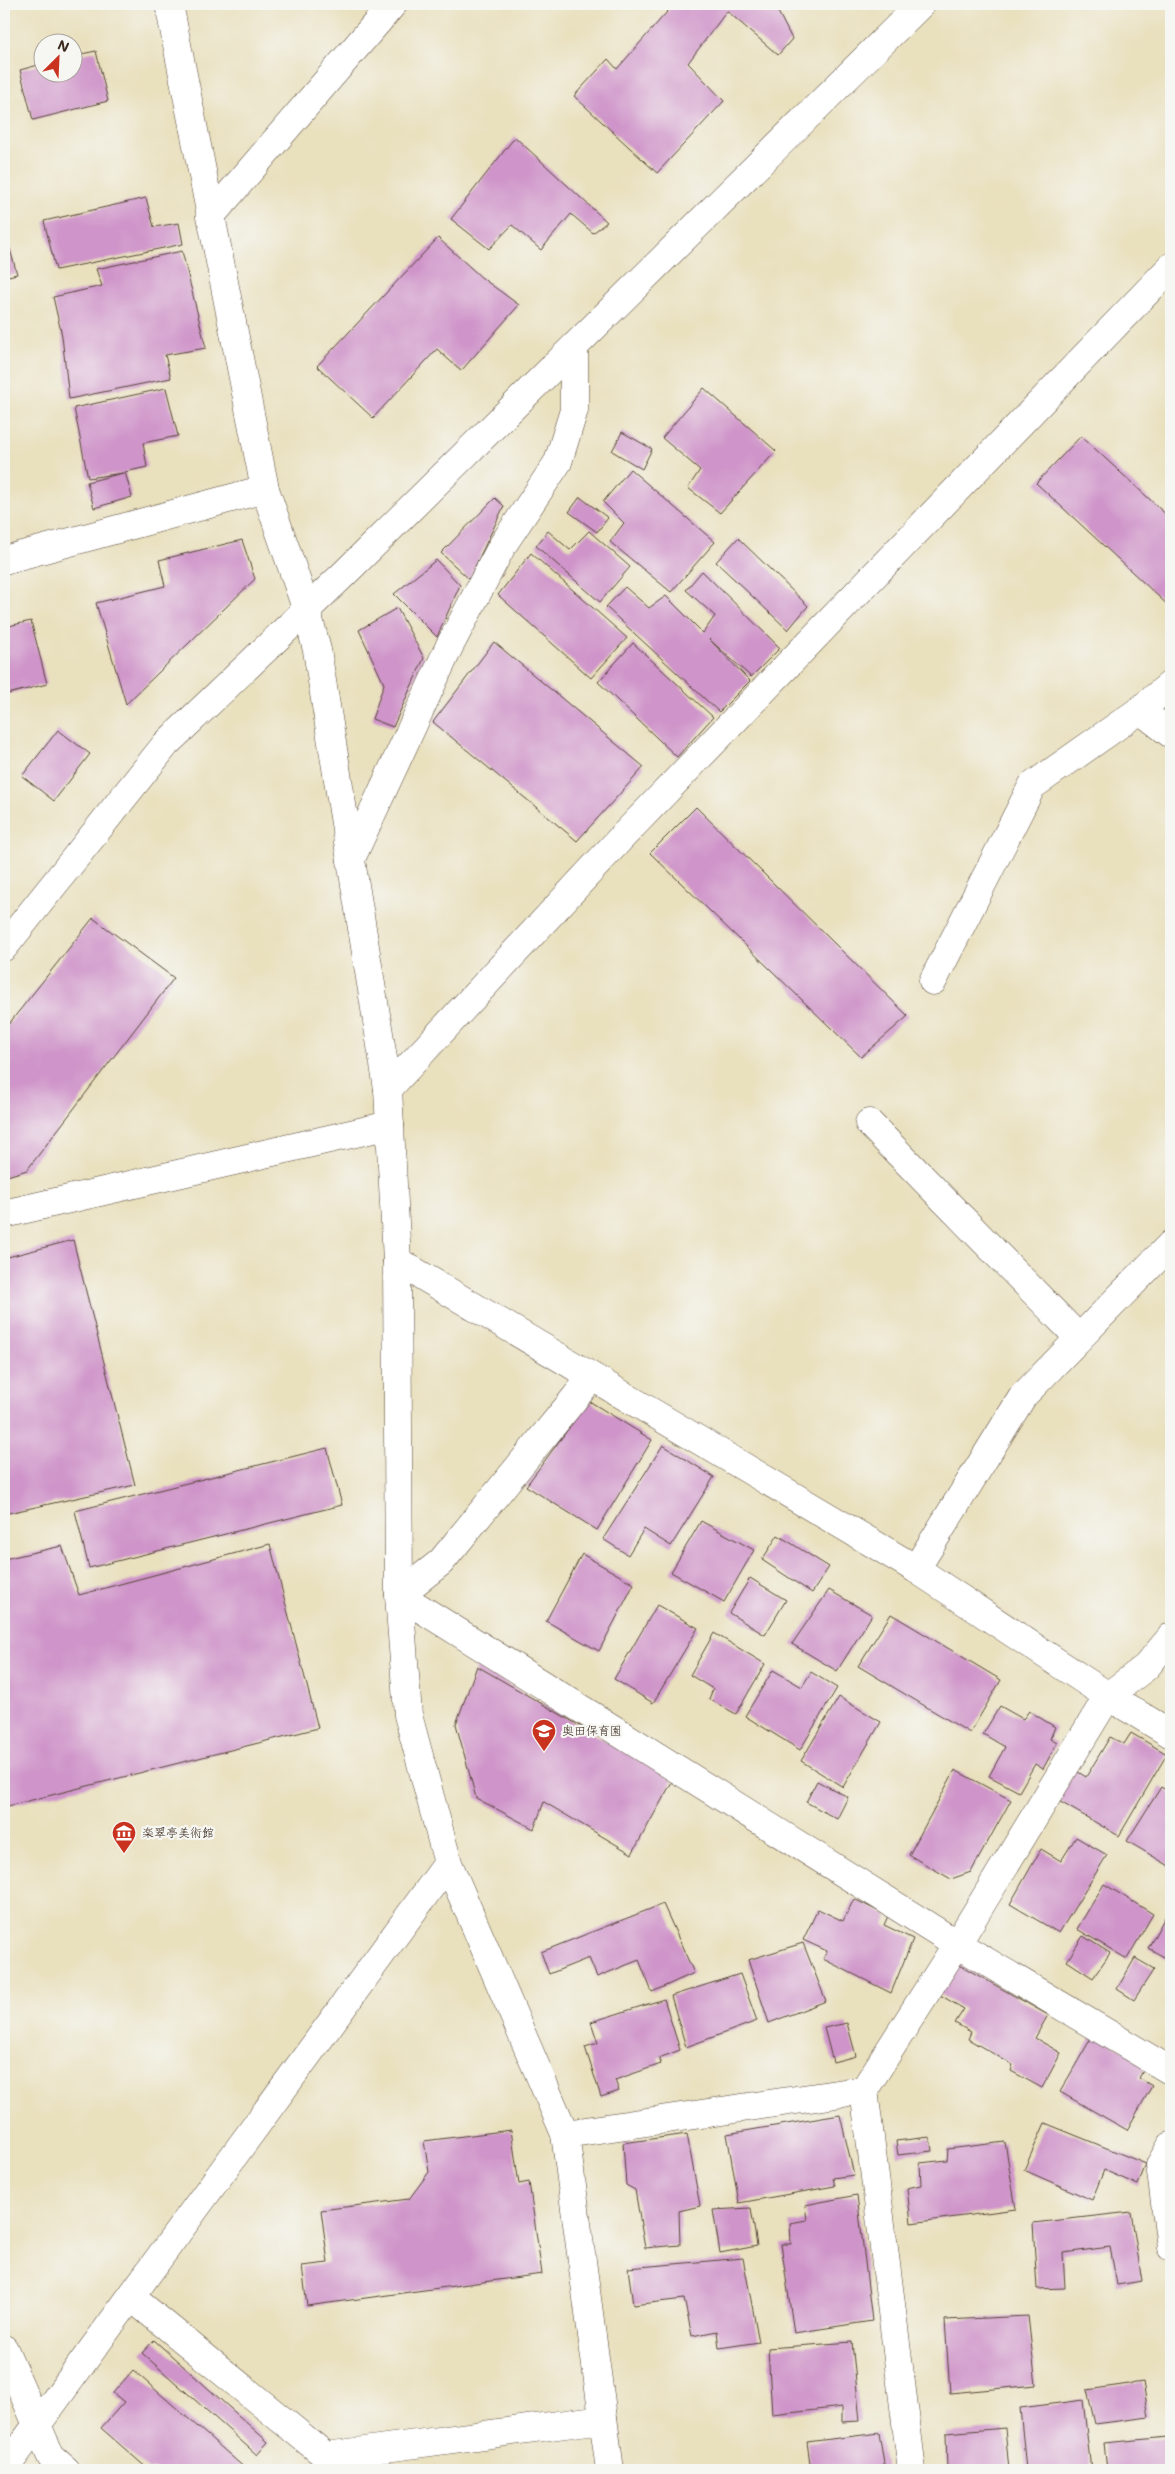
<svg xmlns="http://www.w3.org/2000/svg" width="1175" height="2474" font-family="Mali,'Klee One',sans-serif">
  <style>
    .building { fill: #cf94c9 }
    .lines { fill: none; stroke-linecap: round; stroke-linejoin: round }
    .minor-casing { stroke: #554536; stroke-width: 29 }
    .minor { stroke: #fff; stroke-width: 28 }
    .labels { text-anchor: middle; stroke-width: 4.5; stroke-linejoin: round; paint-order: stroke }
    .poi-label { font-size: 12px; fill: #3b2a1e; stroke: #f6f6f2; text-anchor: start }
  </style>
  <rect width="100%" height="100%" fill="#f6f6f2"/>
  <filter id="ink" filterUnits="userSpaceOnUse"><feTurbulence type="fractalNoise" baseFrequency=".02" numOctaves="2"/><feDisplacementMap in="SourceGraphic" scale="10" xChannelSelector="R" yChannelSelector="G"/><feConvolveMatrix kernelMatrix="1 2 1 2 8 2 1 2 1" color-interpolation-filters="sRGB"/></filter>
  <filter id="wash" filterUnits="userSpaceOnUse"><feTurbulence type="fractalNoise" baseFrequency=".0096" numOctaves="4" result="noise"/><feDisplacementMap in="SourceGraphic" scale="20" xChannelSelector="R" yChannelSelector="G"/><feGaussianBlur stdDeviation="1.12" result="paint"/><feColorMatrix in="noise" values="0 0 0 0 0 0 0 0 0 0 0 0 0 0 0 0 0 1.4 0 .05"/><feComposite in="paint" operator="in"/></filter>
  <g filter="url(#wash)">
    <rect width="100%" height="100%" fill="#e9e0be"/>
    <g id="blocks">
      <g class="building">
        <path d="M674 4H774L792 39 778 55 727 11 688 63 724 101 657 173 574 96 608 59 617 69Z"/>
        <path d="M96 51 108 101 33 120 20 70 42 64V72H72V56Z"/>
        <path d="M515 137 607 222 593 233 571 214 541 250 512 225 489 249 451 219Z"/>
        <path d="M146 198 154 227 179 223 183 244 56 270 44 221Z"/>
        <path d="M4 228 17 274 4 277Z"/>
        <path d="M438 238 482 278 519 305 461 371 437 349 373 418 317 366Z"/>
        <path d="M182 251 206 348 165 355 171 378 69 399 62 336 53 297 102 286 96 269Z"/>
        <path d="M166 388 178 436 143 443 147 467 125 472 132 497 94 508 87 482 123 473 88 478 74 408Z"/>
        <path d="M704 388 776 451 720 513 688 488 700 470 662 438Z"/>
        <path d="M622 432 652 449 642 469 612 451Z"/>
        <path d="M1081 436 1171 519V608L1036 483Z"/>
        <path d="M630 469 715 542 671 592 610 542 624 523 603 502Z"/>
        <path d="M580 497 608 518 597 532 569 512Z"/>
        <path d="M495 498 504 506 469 579 441 553Z"/>
        <path d="M548 531 570 550 589 531 630 567 600 602 536 546Z"/>
        <path d="M738 538 808 606 788 630 716 562Z"/>
        <path d="M242 540 255 579 126 704 96 603 165 586 159 560Z"/>
        <path d="M531 553 627 638 591 678 498 595Z"/>
        <path d="M436 560 460 585 437 637 394 594Z"/>
        <path d="M702 571 780 648 751 677 709 639 750 681 719 712 606 607 625 587 649 608 666 596 703 633 715 616 686 590Z"/>
        <path d="M397 608 424 658 393 727 372 719 384 684 359 630Z"/>
        <path d="M31 621 47 684 4 695V627Z"/>
        <path d="M494 642 644 767 577 841 433 722Z"/>
        <path d="M633 643 713 717 677 757 598 682Z"/>
        <path d="M58 730 90 754 54 801 22 776Z"/>
        <path d="M696 807 908 1016 861 1057 650 853Z"/>
        <path d="M93 918 174 978 27 1170 4 1177V1030Z"/>
        <path d="M73 1240 135 1485 4 1514V1258Z"/>
        <path d="M589 1401 652 1440 597 1530 526 1486Z"/>
        <path d="M663 1445 714 1477 671 1546 644 1529 628 1555 603 1539Z"/>
        <path d="M327 1448 342 1505 89 1568 75 1511Z"/>
        <path d="M701 1521 754 1550 724 1602 671 1572Z"/>
        <path d="M778 1535 829 1567 812 1593 762 1560Z"/>
        <path d="M270 1544 318 1728 4 1807V1559L62 1546 79 1595Z"/>
        <path d="M582 1554 634 1584 599 1651 546 1621Z"/>
        <path d="M750 1578 786 1600 765 1635 729 1613Z"/>
        <path d="M829 1590 872 1615 837 1671 792 1644Z"/>
        <path d="M657 1605 698 1628 653 1703 614 1679Z"/>
        <path d="M891 1614 1001 1680 970 1733 858 1666Z"/>
        <path d="M714 1633 765 1664 736 1714 709 1699 713 1689 690 1675Z"/>
        <path d="M477 1666 673 1780 632 1854 544 1802 534 1829 476 1798 456 1724Z"/>
        <path d="M773 1670 802 1687 811 1672 837 1688 800 1750 745 1716Z"/>
        <path d="M839 1697 881 1722 843 1787 801 1761Z"/>
        <path d="M1000 1706 1023 1719 1029 1711 1055 1727 1050 1739 1057 1743 1043 1769 1035 1764 1019 1792 989 1776 1005 1747 983 1734Z"/>
        <path d="M1131 1733 1167 1754 1119 1836 1057 1800 1075 1770 1086 1777 1110 1737 1124 1744Z"/>
        <path d="M955 1770 1011 1800 971 1872 951 1879 909 1855Z"/>
        <path d="M817 1781 848 1797 837 1819 806 1802Z"/>
        <path d="M1161 1787 1171 1793V1867L1127 1841Z"/>
        <path d="M1076 1837 1107 1855 1059 1933 1010 1904 1041 1849 1061 1861Z"/>
        <path d="M1104 1884 1153 1914 1127 1959 1077 1929Z"/>
        <path d="M854 1899 888 1916 884 1925 913 1939 891 1993 823 1959 827 1951 803 1940 818 1909 843 1921Z"/>
        <path d="M663 1904 694 1973 652 1992 639 1960 597 1977 589 1958 549 1974 541 1952Z"/>
        <path d="M1171 1906V1961L1148 1948Z"/>
        <path d="M1083 1936 1110 1953 1093 1978 1067 1961Z"/>
        <path d="M803 1943 826 2001 769 2023 748 1960Z"/>
        <path d="M1135 1958 1154 1969 1134 2000 1117 1989Z"/>
        <path d="M958 1964 1048 2015 1035 2038 1061 2053 1042 2088 1011 2071 1013 2065 968 2039 971 2032 955 2023 964 2009 940 1995Z"/>
        <path d="M740 1974 757 2021 686 2047 671 1996Z"/>
        <path d="M664 1999 680 2050 659 2058 661 2064 615 2080 619 2091 601 2097 585 2047 598 2043 591 2022Z"/>
        <path d="M847 2023 856 2056 833 2062 824 2028Z"/>
        <path d="M1094 2033 1147 2064 1139 2078 1152 2086 1127 2130 1060 2092Z"/>
        <path d="M840 2115 854 2175 833 2178 835 2186 739 2203 727 2134Z"/>
        <path d="M1045 2123 1146 2164 1138 2185 1104 2170 1092 2200 1024 2170Z"/>
        <path d="M511 2130 519 2184 529 2182 542 2274 307 2306 302 2266 328 2263 321 2210 409 2199 429 2172 424 2141Z"/>
        <path d="M687 2134 700 2206 679 2211 680 2245 645 2248 635 2190 626 2185 623 2143Z"/>
        <path d="M930 2137 932 2151 898 2155 896 2141Z"/>
        <path d="M1005 2142 1016 2209 911 2223 907 2188 921 2185 920 2163 947 2160 948 2149Z"/>
        <path d="M857 2195 872 2321 794 2333 781 2244H791L790 2223 807 2220 805 2205Z"/>
        <path d="M751 2208 757 2246 720 2253 713 2210Z"/>
        <path d="M1131 2212 1142 2281 1117 2285 1110 2247 1063 2253 1065 2288 1037 2289 1033 2223Z"/>
        <path d="M743 2258 759 2342 719 2348 717 2331 692 2336 684 2299 633 2305 628 2268Z"/>
        <path d="M1028 2316 1036 2385 950 2393 945 2320Z"/>
        <path d="M154 2340 268 2442 257 2455 142 2353Z"/>
        <path d="M852 2342 860 2421 842 2422V2407L772 2415 768 2348Z"/>
        <path d="M133 2370 247 2470H149L101 2428 124 2402 113 2393Z"/>
        <path d="M1143 2382 1149 2417 1095 2424 1087 2390Z"/>
        <path d="M1083 2400 1091 2470H1026L1020 2408Z"/>
        <path d="M1005 2428 1009 2470H947L946 2433Z"/>
        <path d="M879 2433 885 2470H811L807 2442Z"/>
        <path d="M1168 2437 1171 2470H1107L1104 2443Z"/>
      </g>
    </g>
  </g>
  <g filter="url(#ink)">
    <use href="#blocks" fill-opacity="0" stroke="#554536" stroke-width="1"/>
    <g class="lines">
      <defs>
        <g id="minor">
          <path d="M169 4 265 489 306 608 317 650 388 1089 397 1261 399 1595 408 1715 448 1863 565 2134 610 2470"/>
          <path d="M210 217 393 4"/>
          <path d="M4 560 265 489"/>
          <path d="M1140 710 1171 734"/>
          <path d="M351 859 449 647 502 546 558 462 574 410V347"/>
          <path d="M4 947 166 744 346 572 921 4"/>
          <path d="M933 981 1032 786 1140 710 1171 684"/>
          <path d="M388 1089 622 837 1171 267"/>
          <path d="M869 1123 1079 1338"/>
          <path d="M4 1214 390 1125"/>
          <path d="M397 1261 916 1569 1108 1696 1171 1734"/>
          <path d="M592 1377 441 1562 399 1595 957 1944 1171 2071"/>
          <path d="M916 1569 1023 1396 1171 1244"/>
          <path d="M565 2134 864 2090"/>
          <path d="M1171 2146 1160 2165 1171 2247"/>
          <path d="M131 2297 326 2456 603 2419"/>
          <path d="M4 2349 51 2457 66 2470"/>
          <path d="M4 2470 448 1863"/>
          <path d="M912 2470 864 2090 957 1944 1108 1696 1146 1667 1171 1637"/>
        </g>
      </defs>
      <use href="#minor" class="minor-casing"/>
      <use href="#minor" class="minor"/>
    </g>
  </g>
  <defs>
    <symbol id="school-pin" viewBox="-11 -11 22 30"><path d="M0 17L-7.5 6A9.5 9.5 0 1 1 7.5 6Z" fill="#c8321e" stroke="#f6f6f2"/><path d="M0-5L7-2L0 1L-7-2ZM-4 1L0 2.5L4 1V4Q0 6-4 4Z" fill="#fff"/></symbol>
    <symbol id="museum-pin" viewBox="-11 -11 22 30"><path d="M0 17L-7.5 6A9.5 9.5 0 1 1 7.5 6Z" fill="#c8321e" stroke="#f6f6f2"/><path d="M0-6L6-3V-2H-6V-3ZM-5-1h2V3h-2ZM-1-1h2V3h-2ZM3-1h2V3H3ZM-6 4H6V6H-6Z" fill="#fff"/></symbol>
  </defs>
  <g fill-rule="evenodd">
    <use href="#school-pin" x="530" y="1717" width="28" height="38"/>
    <use href="#museum-pin" x="110" y="1819" width="28" height="38"/>
  </g>
  <g class="labels">
    <g class="poi-label">
      <text x="562" y="1735">奥田保育園</text>
      <text x="142" y="1837">楽翠亭美術館</text>
    </g>
  </g>
  <rect width="1175" height="2474" fill="none" stroke="#f6f6f2" stroke-width="20"/>
  <g transform="translate(58 58) rotate(24)"><circle r="24" fill="#f6f6f2" stroke="#aba49d"/>
  <path d="M0-4L9 19L0 12L-9 19Z" fill="#c8321e"/>
  <text y="-8" font-size="14" font-weight="bold" text-anchor="middle" fill="#3b2a1e">N</text>
  </g>
</svg>
